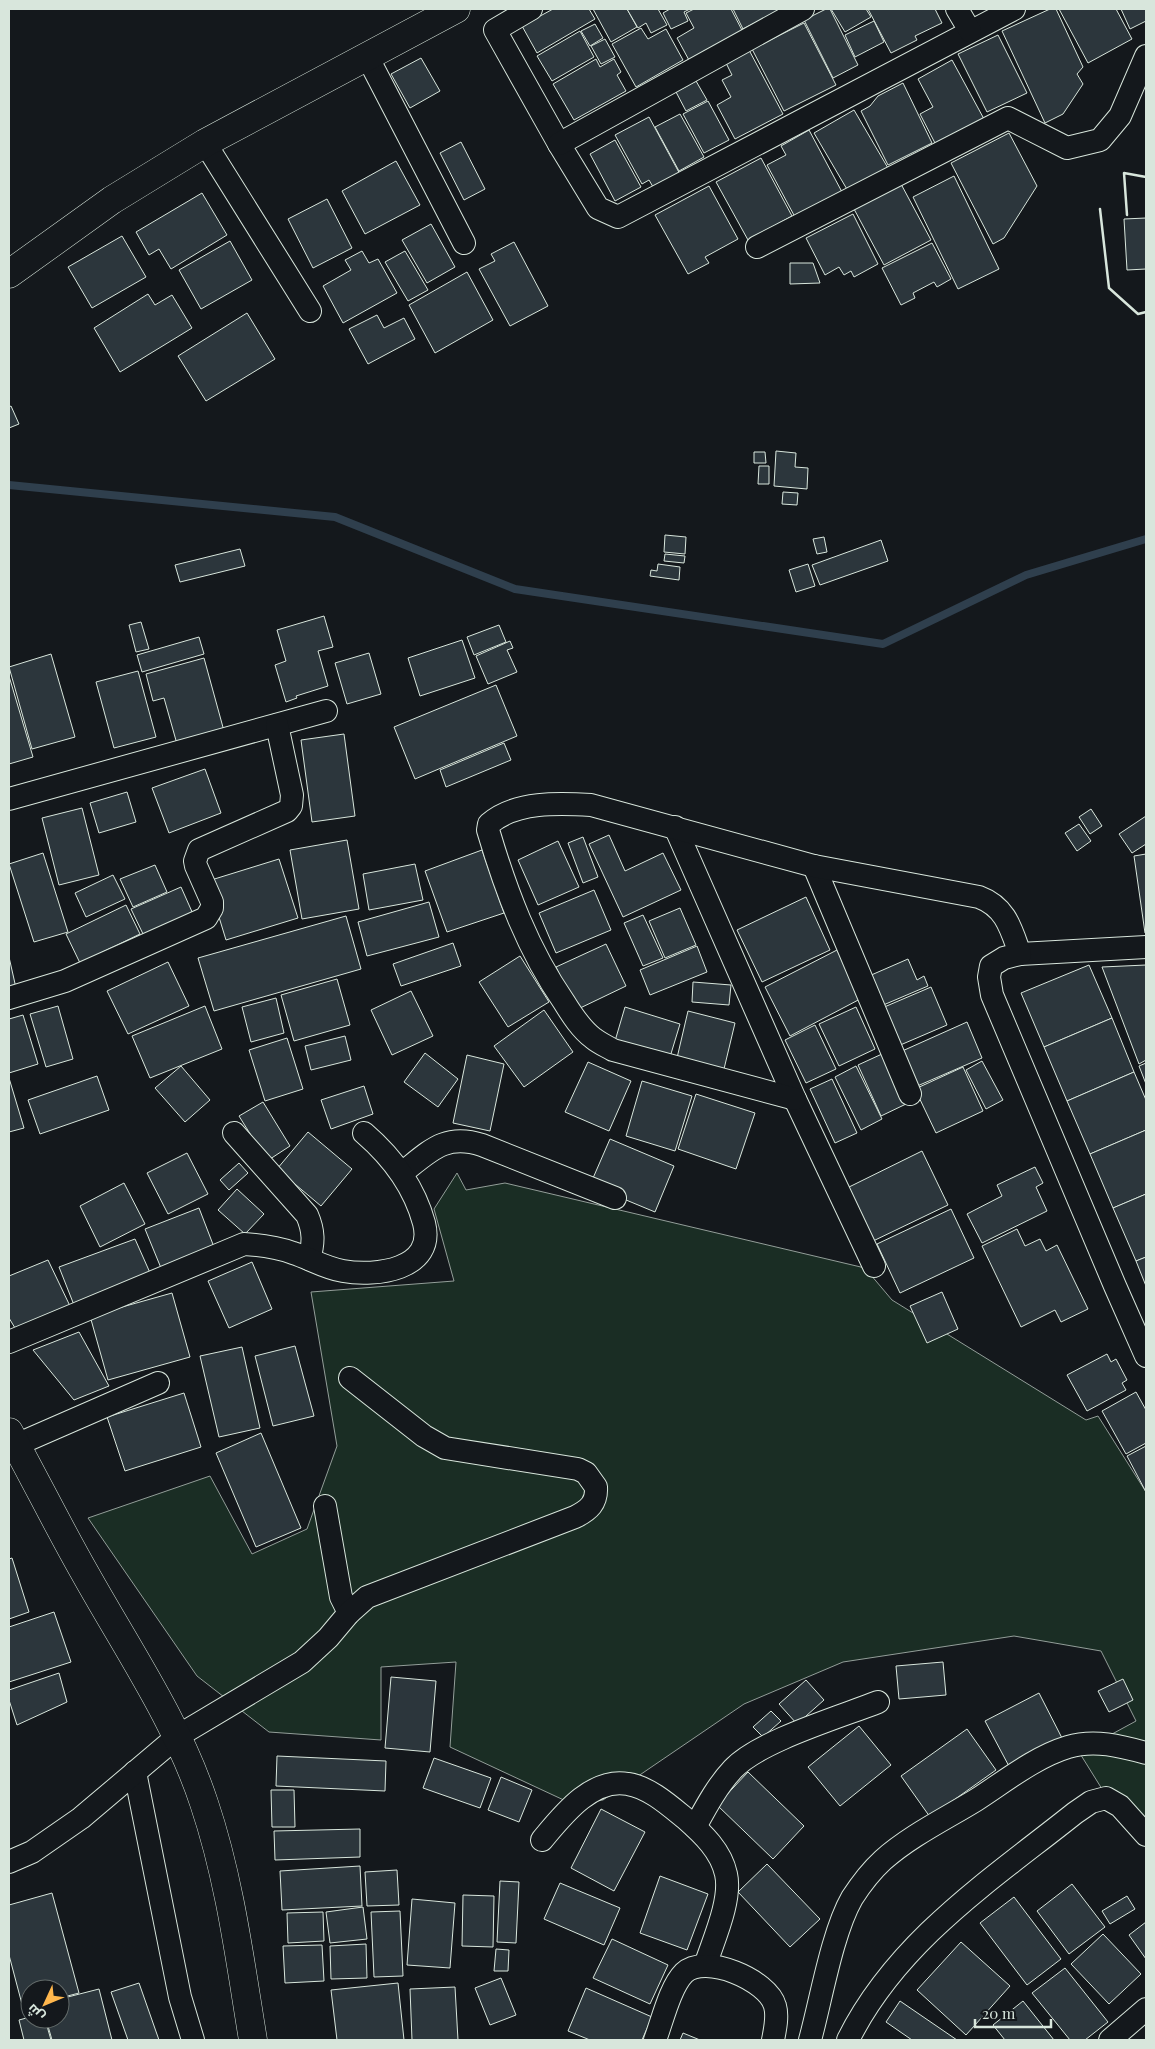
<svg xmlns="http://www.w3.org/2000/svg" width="1155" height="2049" font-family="'Playfair Display',Cairo,serif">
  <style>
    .green { fill: #1a2d24; stroke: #939e99 }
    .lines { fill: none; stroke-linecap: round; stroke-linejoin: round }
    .stream { stroke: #2f3f4d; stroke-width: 8 }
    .building { fill: #2c363c; stroke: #d8e6dc }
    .street-casing { stroke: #d8e6dc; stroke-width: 24 }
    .secondary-casing { stroke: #d8e6dc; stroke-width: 29 }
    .street { stroke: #14181c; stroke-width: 22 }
    .secondary { stroke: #14181c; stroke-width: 28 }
    .wall { stroke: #d8e6dc; stroke-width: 2.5 }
  </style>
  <rect width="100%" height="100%" fill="#14181c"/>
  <path class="green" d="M457 1173 466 1190 505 1183 865 1268 892 1300 1086 1420 1098 1416 1146 1492V1821L1102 1789 1079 1752 1136 1721 1101 1651 1014 1636 843 1662 744 1704 603 1800 568 1802 450 1747 456 1662 381 1667V1740L269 1732 197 1676 88 1518 210 1476 252 1554 307 1529 337 1446 311 1292 454 1281 434 1209Z"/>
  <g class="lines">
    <path class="stream" d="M9 485 335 517 515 589 883 644 1026 575 1146 539"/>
  </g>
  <g class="building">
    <path d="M553 9H589L595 19 537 53 522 26Z"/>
    <path d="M593 9H627L637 27 611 42Z"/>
    <path d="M627 9H658L667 25 651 33 646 23 638 28Z"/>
    <path d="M670 9H690L684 12 688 21 671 29 663 13Z"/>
    <path d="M694 9H731L744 34 690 62 677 38 694 28 686 13Z"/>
    <path d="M733 9H782L743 29Z"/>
    <path d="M826 9H830L858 65 833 78 804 20Z"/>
    <path d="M831 9H866L871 17 845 32Z"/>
    <path d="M868 9H935L942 23 915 36 917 40 891 53Z"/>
    <path d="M1050 9H1056L1083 67 1077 74 1083 84 1063 114 1045 123 1002 31Z"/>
    <path d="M1059 9H1116L1132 39 1088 63Z"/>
    <path d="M1121 9H1146V21L1130 29Z"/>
    <path d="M874 21 884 42 855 57 845 35Z"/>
    <path d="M804 23 836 85 784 111 752 49Z"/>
    <path d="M595 24 603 38 590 46 581 31Z"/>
    <path d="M641 28 648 39 666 29 683 60 636 87 612 44Z"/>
    <path d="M580 31 594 57 552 81 537 56Z"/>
    <path d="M998 35 1027 93 987 112 958 54Z"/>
    <path d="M605 39 615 57 601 64 591 46Z"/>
    <path d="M749 50 783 114 735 139 717 105 731 97 722 80 732 75 726 63Z"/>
    <path d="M421 58 440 91 410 108 391 74Z"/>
    <path d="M596 59 600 67 614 59 621 72 617 75 626 91 574 120 553 84Z"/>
    <path d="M952 60 984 119 936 145 920 114 933 107 918 79Z"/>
    <path d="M696 81 707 100 686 111 676 92Z"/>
    <path d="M903 83 932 143 888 165 861 111 870 106 878 96Z"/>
    <path d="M708 101 729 140 704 153 683 114Z"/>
    <path d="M854 110 888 168 848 191 814 133Z"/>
    <path d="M680 114 704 157 679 171 655 127Z"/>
    <path d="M649 117 682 178 656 192 649 180 642 184 615 135Z"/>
    <path d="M809 130 842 192 795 217 767 165 786 155 781 146Z"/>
    <path d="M1009 133 1037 186 1004 238 993 244 951 163Z"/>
    <path d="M615 140 641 187 615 201 590 154Z"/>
    <path d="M461 142 485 189 464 200 440 153Z"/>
    <path d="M761 158 792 216 748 240 716 182Z"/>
    <path d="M396 161 420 205 365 234 342 191Z"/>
    <path d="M954 176 999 269 958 289 913 197Z"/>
    <path d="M901 184 931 240 884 265 854 209Z"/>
    <path d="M709 186 738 239 705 257 709 263 688 274 655 215Z"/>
    <path d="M202 193 227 235 171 269 159 249 149 255 136 232Z"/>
    <path d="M327 199 352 248 313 268 288 219Z"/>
    <path d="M853 214 878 264 854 277 851 271 844 275 839 267 825 275 806 238Z"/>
    <path d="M1146 218V269L1127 270 1124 219Z"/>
    <path d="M431 224 455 267 427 283 402 240Z"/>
    <path d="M122 236 146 277 92 308 68 267Z"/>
    <path d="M230 241 252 280 201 309 179 270Z"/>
    <path d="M514 242 548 306 510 326 479 269 495 261 491 254Z"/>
    <path d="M932 243 951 279 937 287 934 282 913 293 915 298 901 305 882 268Z"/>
    <path d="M362 251 369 263 378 259 397 293 343 323 323 286 351 270 345 260Z"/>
    <path d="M405 251 428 290 408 301 385 262Z"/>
    <path d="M790 263H813L820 283 790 284Z"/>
    <path d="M467 272 493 320 435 353 409 305Z"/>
    <path d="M148 294 155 305 172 295 192 328 120 372 94 328Z"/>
    <path d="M247 313 275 359 206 401 178 356Z"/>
    <path d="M377 315 384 328 404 318 415 339 368 364 349 329Z"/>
    <path d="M11 406 19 424 9 428V407Z"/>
    <path d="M776 451 796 453 795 467 808 468 807 489 774 486Z"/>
    <path d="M754 452H765L766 463H754Z"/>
    <path d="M759 466H769V484H758Z"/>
    <path d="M783 492 798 493 797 505 782 504Z"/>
    <path d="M665 535 686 537 685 554 664 552Z"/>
    <path d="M824 537 827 552 817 554 813 539Z"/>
    <path d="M881 540 888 561 820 585 812 565Z"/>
    <path d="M240 549 245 566 180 582 175 565Z"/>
    <path d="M665 554 685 556 684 563 664 561Z"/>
    <path d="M658 564 680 567 679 580 650 576 651 570 657 571Z"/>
    <path d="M808 564 815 586 796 592 789 570Z"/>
    <path d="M324 616 333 647 318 651 328 686 296 696 297 698 286 702 275 665 286 661 277 630Z"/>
    <path d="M141 622 149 649 136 652 129 625Z"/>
    <path d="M499 625 506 642 474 655 467 637Z"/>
    <path d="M199 637 204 654 142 672 137 655Z"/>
    <path d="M462 640 475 678 420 696 408 658Z"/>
    <path d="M510 641 513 648 507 650 517 672 488 684 476 656Z"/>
    <path d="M369 653 381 694 347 704 335 663Z"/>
    <path d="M51 654 75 737 32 749 9 667Z"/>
    <path d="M204 658 224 731 177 744 164 698 153 701 146 674Z"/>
    <path d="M138 671 156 737 114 748 96 682Z"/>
    <path d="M9 676 33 757 9 764Z"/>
    <path d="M496 685 517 736 415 779 394 727Z"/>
    <path d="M344 734 355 816 312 822 301 740Z"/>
    <path d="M504 743 511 760 446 787 440 770Z"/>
    <path d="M205 769 221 813 169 833 152 788Z"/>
    <path d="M127 792 136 822 99 833 90 803Z"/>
    <path d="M82 808 99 875 59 885 42 818Z"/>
    <path d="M1091 809 1102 826 1090 834 1079 817Z"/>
    <path d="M1146 816V844L1132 853 1119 834Z"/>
    <path d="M1079 824 1091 841 1077 851 1065 833Z"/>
    <path d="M609 835 625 871 663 853 681 890 623 917 589 844Z"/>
    <path d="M583 837 598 877 583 883 568 843Z"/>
    <path d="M347 840 359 909 302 919 290 850Z"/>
    <path d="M558 841 579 887 538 905 518 860Z"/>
    <path d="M482 850 504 913 447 932 425 871Z"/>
    <path d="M43 853 68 932 34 942 9 864Z"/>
    <path d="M1146 854V933H1145L1134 856Z"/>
    <path d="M279 859 298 918 226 940 208 881Z"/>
    <path d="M415 864 423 900 369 910 363 874Z"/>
    <path d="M155 865 167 892 133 907 120 879Z"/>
    <path d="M113 875 125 899 86 917 75 893Z"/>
    <path d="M181 887 193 914 144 936 131 909Z"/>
    <path d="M594 890 611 930 556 953 539 913Z"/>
    <path d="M806 897 830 950 762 982 737 930Z"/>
    <path d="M429 902 439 937 367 956 358 922Z"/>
    <path d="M126 905 140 934 80 963 66 934Z"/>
    <path d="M680 908 696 945 665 958 649 921Z"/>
    <path d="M643 915 663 958 643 966 624 923Z"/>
    <path d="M346 916 361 969 214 1011 198 958Z"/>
    <path d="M453 943 461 966 401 986 393 964Z"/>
    <path d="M606 944 626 986 576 1010 556 967Z"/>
    <path d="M697 946 707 972 650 995 640 970Z"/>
    <path d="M837 950 862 998 790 1036 765 987Z"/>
    <path d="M520 956 549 1002 508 1027 479 982Z"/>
    <path d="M9 957 16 988 9 990Z"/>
    <path d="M908 959 917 980 924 976 928 986 881 1006 869 976Z"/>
    <path d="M168 962 189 1006 128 1034 107 991Z"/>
    <path d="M1089 965 1112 1018 1044 1047 1021 993Z"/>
    <path d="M1146 965V1060L1139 1064 1102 967Z"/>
    <path d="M337 979 350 1025 294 1041 281 995Z"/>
    <path d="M693 982 731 985 729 1005 692 1002Z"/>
    <path d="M931 987 947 1025 898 1046 882 1008Z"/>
    <path d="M411 991 433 1036 392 1055 371 1010Z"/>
    <path d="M276 998 284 1033 251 1042 242 1007Z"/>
    <path d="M58 1006 73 1059 46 1067 30 1014Z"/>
    <path d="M205 1006 222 1049 150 1078 132 1036Z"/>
    <path d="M625 1007 680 1024 670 1057 615 1041Z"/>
    <path d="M856 1007 875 1049 839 1066 819 1024Z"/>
    <path d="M544 1010 573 1052 524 1087 494 1046Z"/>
    <path d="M688 1011 735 1023 724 1069 677 1058Z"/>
    <path d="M23 1015 38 1064 9 1073V1019Z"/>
    <path d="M1112 1018 1134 1072 1067 1101 1044 1047Z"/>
    <path d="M967 1022 982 1058 915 1087 900 1052Z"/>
    <path d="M815 1025 836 1069 806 1083 785 1040Z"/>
    <path d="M345 1036 351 1060 311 1070 305 1046Z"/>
    <path d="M287 1038 303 1089 265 1101 249 1050Z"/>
    <path d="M425 1053 458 1079 438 1107 404 1082Z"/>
    <path d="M882 1054 906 1104 881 1116 858 1065Z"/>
    <path d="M467 1055 504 1064 490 1131 453 1123Z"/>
    <path d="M982 1061 1003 1100 986 1109 966 1070Z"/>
    <path d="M588 1062 631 1081 609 1131 565 1112Z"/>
    <path d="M1146 1063V1084L1139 1066Z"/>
    <path d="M181 1066 210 1100 185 1122 155 1088Z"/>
    <path d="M856 1066 882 1119 861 1130 835 1077Z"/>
    <path d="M963 1067 983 1111 936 1133 915 1089Z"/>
    <path d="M1134 1072 1146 1100V1130L1090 1154 1067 1101Z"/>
    <path d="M97 1076 109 1110 40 1134 28 1100Z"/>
    <path d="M9 1078 24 1128 9 1132Z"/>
    <path d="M832 1079 857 1133 835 1143 810 1089Z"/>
    <path d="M642 1081 692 1096 675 1151 626 1136Z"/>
    <path d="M364 1086 373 1114 331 1129 321 1100Z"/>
    <path d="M696 1094 755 1113 736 1169 678 1149Z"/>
    <path d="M263 1102 290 1146 267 1161 239 1116Z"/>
    <path d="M1146 1130V1194L1113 1208 1090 1154Z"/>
    <path d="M308 1132 352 1169 321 1206 277 1169Z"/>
    <path d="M610 1139 674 1166 655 1212 590 1185Z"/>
    <path d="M922 1151 948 1205 871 1242 845 1189Z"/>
    <path d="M187 1153 208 1194 168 1214 147 1173Z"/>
    <path d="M239 1163 248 1173 229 1190 220 1180Z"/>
    <path d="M1035 1167 1043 1183 1036 1187 1047 1211 982 1243 967 1214 1002 1196 997 1185Z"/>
    <path d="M124 1183 145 1224 100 1247 80 1206Z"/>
    <path d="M237 1189 264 1214 245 1234 218 1210Z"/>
    <path d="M1146 1194V1257L1136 1261 1113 1208Z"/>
    <path d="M199 1208 214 1247 161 1268 145 1229Z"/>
    <path d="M951 1209 974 1258 900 1293 877 1244Z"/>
    <path d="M1017 1229 1025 1246 1040 1239 1046 1251 1057 1245 1088 1309 1061 1322 1055 1310 1021 1327 982 1246Z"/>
    <path d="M135 1239 151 1275 74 1305 59 1267Z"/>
    <path d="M1146 1257V1286L1136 1261Z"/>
    <path d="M48 1260 70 1306 15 1328 9 1318V1276Z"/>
    <path d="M252 1262 272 1309 229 1328 208 1281Z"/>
    <path d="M942 1292 958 1329 927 1343 910 1306Z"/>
    <path d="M172 1293 190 1357 108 1380 90 1316Z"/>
    <path d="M79 1332 109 1386 74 1400 33 1350Z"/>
    <path d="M295 1346 314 1416 273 1426 255 1356Z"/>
    <path d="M242 1347 260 1428 219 1437 200 1356Z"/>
    <path d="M1107 1354 1111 1362 1116 1359 1127 1380 1122 1383 1126 1390 1087 1411 1067 1375Z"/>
    <path d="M1136 1392 1146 1410V1443L1126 1454 1102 1411Z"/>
    <path d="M184 1393 201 1447 125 1471 107 1417Z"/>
    <path d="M261 1433 301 1528 256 1547 216 1453Z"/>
    <path d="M1146 1446V1492L1127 1456Z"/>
    <path d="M12 1558 29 1612 9 1619V1559Z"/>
    <path d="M54 1612 71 1662 9 1682V1627Z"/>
    <path d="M943 1662 946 1695 899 1699 896 1666Z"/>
    <path d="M59 1673 67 1702 17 1725 9 1700V1690Z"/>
    <path d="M391 1677 436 1681 430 1752 385 1748Z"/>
    <path d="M1123 1679 1133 1700 1109 1712 1098 1691Z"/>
    <path d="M806 1680 824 1700 797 1724 779 1704Z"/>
    <path d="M1039 1693 1064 1742 1011 1770 985 1721Z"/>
    <path d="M771 1711 781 1721 763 1737 753 1727Z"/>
    <path d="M859 1726 891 1765 840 1806 808 1767Z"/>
    <path d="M967 1729 996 1770 930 1817 901 1776Z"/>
    <path d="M277 1756 386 1761 385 1791 276 1786Z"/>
    <path d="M434 1758 491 1778 480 1808 423 1788Z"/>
    <path d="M748 1772 804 1826 773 1859 717 1805Z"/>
    <path d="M501 1777 532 1790 519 1822 488 1810Z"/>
    <path d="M271 1790H294L295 1827H272Z"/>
    <path d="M601 1809 645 1832 614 1891 571 1868Z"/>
    <path d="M360 1829V1857L275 1860 274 1831Z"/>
    <path d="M767 1864 820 1919 790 1947 738 1892Z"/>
    <path d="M360 1866 362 1906 282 1910 280 1871Z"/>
    <path d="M397 1870 399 1905 367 1906 365 1872Z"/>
    <path d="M660 1876 708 1894 687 1950 640 1933Z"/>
    <path d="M500 1881 519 1882 516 1943 497 1942Z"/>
    <path d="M560 1883 620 1908 604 1945 544 1919Z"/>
    <path d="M1072 1884 1105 1927 1069 1954 1037 1911Z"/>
    <path d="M52 1893 79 1993 60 1998V1989H30V2006L23 2008 9 1955V1905Z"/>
    <path d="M463 1895 494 1896 493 1947 462 1946Z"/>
    <path d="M1127 1896 1135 1909 1110 1924 1102 1911Z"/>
    <path d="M1014 1897 1061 1959 1027 1985 980 1923Z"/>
    <path d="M412 1899 455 1903 450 1968 407 1965Z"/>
    <path d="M363 1907 367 1939 330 1943 326 1912Z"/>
    <path d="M400 1911 403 1976 374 1977 371 1912Z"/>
    <path d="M323 1912 324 1941 288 1943 287 1913Z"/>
    <path d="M1146 1922V1959L1129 1935Z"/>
    <path d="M1103 1934 1141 1974 1109 2004 1071 1964Z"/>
    <path d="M612 1939 668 1965 650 2004 593 1978Z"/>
    <path d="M961 1942 1010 1986 966 2035 917 1990Z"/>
    <path d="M366 1944 367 1978 331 1979 330 1946Z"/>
    <path d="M322 1945 324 1981 285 1983 283 1946Z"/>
    <path d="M496 1949 509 1950 508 1971H494Z"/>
    <path d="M1065 1968 1108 2022 1085 2040H1070L1032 1993Z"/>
    <path d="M501 1978 516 2015 490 2025 475 1988Z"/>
    <path d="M139 1983 159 2040H128L111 1992Z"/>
    <path d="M398 1983 404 2040H337L331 1990Z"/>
    <path d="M455 1987 458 2040H412L410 1989Z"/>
    <path d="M586 1988 652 2017 642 2040H590L568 2031Z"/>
    <path d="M99 1989 112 2040H52L46 2019H60V1999Z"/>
    <path d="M900 2001 957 2040H912L886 2022Z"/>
    <path d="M1023 2001 1054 2040H1005L993 2025Z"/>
    <path d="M30 2017V2019H45L51 2040H24L19 2020Z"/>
    <path d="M683 2033 700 2040H680Z"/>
  </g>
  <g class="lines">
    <defs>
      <g id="street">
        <path d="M531 9 495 30 559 144 598 208 618 217 1014 9"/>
        <path d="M957 9 970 31"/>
        <path d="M368 58 464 243"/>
        <path d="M205 143 310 311"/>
        <path d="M559 144 803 9"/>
        <path d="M757 247 1008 118 1067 148 1100 140 1120 116 1146 56"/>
        <path d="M9 799 326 711"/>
        <path d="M675 827 795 1099 874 1266"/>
        <path d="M814 866 910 1094"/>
        <path d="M1020 954 1146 947"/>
        <path d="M9 998 65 981 206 918 212 908V902L196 866 195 861 199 850 287 811 291 806 292 795 277 725"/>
        <path d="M795 1099 613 1050C606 1046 599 1043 593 1038 581 1029 572 1015 564 1002 528 950 506 891 488 830L489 824C515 801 560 803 591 805L814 866 979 897C1006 907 1011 929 1020 954L1004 958 991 966 989 977 992 995 1115 1286 1146 1356"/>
        <path d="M234 1133 307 1215C314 1231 314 1243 309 1259"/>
        <path d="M402 1173C430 1151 445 1133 482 1145L615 1198"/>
        <path d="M9 1342 244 1244C261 1245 277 1247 293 1253 309 1258 325 1268 343 1271 375 1277 436 1270 424 1223 414 1186 393 1158 364 1133"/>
        <path d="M16 1445 158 1383"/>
        <path d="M325 1506 341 1597 349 1613"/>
        <path d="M135 1772 180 1997 193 2040"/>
        <path d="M695 1827C706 1807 717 1786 733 1769 759 1741 840 1717 878 1702"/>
        <path d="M542 1840C562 1816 592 1777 628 1784 649 1787 670 1806 686 1819 703 1834 721 1851 726 1874 732 1900 713 1941 705 1966"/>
        <path d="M9 1862 32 1852 81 1818 178 1736 302 1662 328 1638 349 1613 367 1597 575 1517C589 1510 597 1503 596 1487L586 1473 578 1469 445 1448 424 1436 350 1378"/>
        <path d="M655 2040C662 2022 670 1987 684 1973 705 1953 768 1980 775 2006 778 2016 775 2030 773 2040"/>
        <path d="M810 2040C821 2000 832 1933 852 1898 861 1884 871 1871 883 1860 910 1836 945 1819 976 1800 1004 1782 1035 1757 1068 1747 1094 1739 1121 1746 1146 1753"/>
        <path d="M848 2040C897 1941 991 1880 1075 1813L1091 1802 1106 1798 1120 1806 1146 1835"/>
        <path d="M1110 2040 1146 2009"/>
      </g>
      <g id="secondary">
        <path d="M9 274 112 200 205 143 456 9"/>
        <path d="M9 1432C35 1479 59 1528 86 1575 128 1650 177 1721 204 1803 230 1880 240 1961 253 2040"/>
      </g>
    </defs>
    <use href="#street" class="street-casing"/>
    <use href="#secondary" class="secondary-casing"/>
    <use href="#street" class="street"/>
    <use href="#secondary" class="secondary"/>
    <g class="wall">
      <path d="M1100 209 1109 288 1138 314 1146 312"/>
      <path d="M1127 215 1124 173 1146 177"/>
    </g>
  </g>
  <rect width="1155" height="2049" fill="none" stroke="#d8e6dc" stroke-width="20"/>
  <g transform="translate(45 2004) rotate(226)"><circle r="24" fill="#14181c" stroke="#626a69"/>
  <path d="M0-4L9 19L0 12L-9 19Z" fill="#ffb74d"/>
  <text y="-8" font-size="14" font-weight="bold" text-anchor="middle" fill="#d8e6dc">ش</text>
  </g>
  <path d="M975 2019v8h76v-8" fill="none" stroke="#d8e6dc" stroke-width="2.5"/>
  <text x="982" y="2019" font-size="15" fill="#d8e6dc" stroke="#14181c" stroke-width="4" paint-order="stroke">20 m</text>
</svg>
